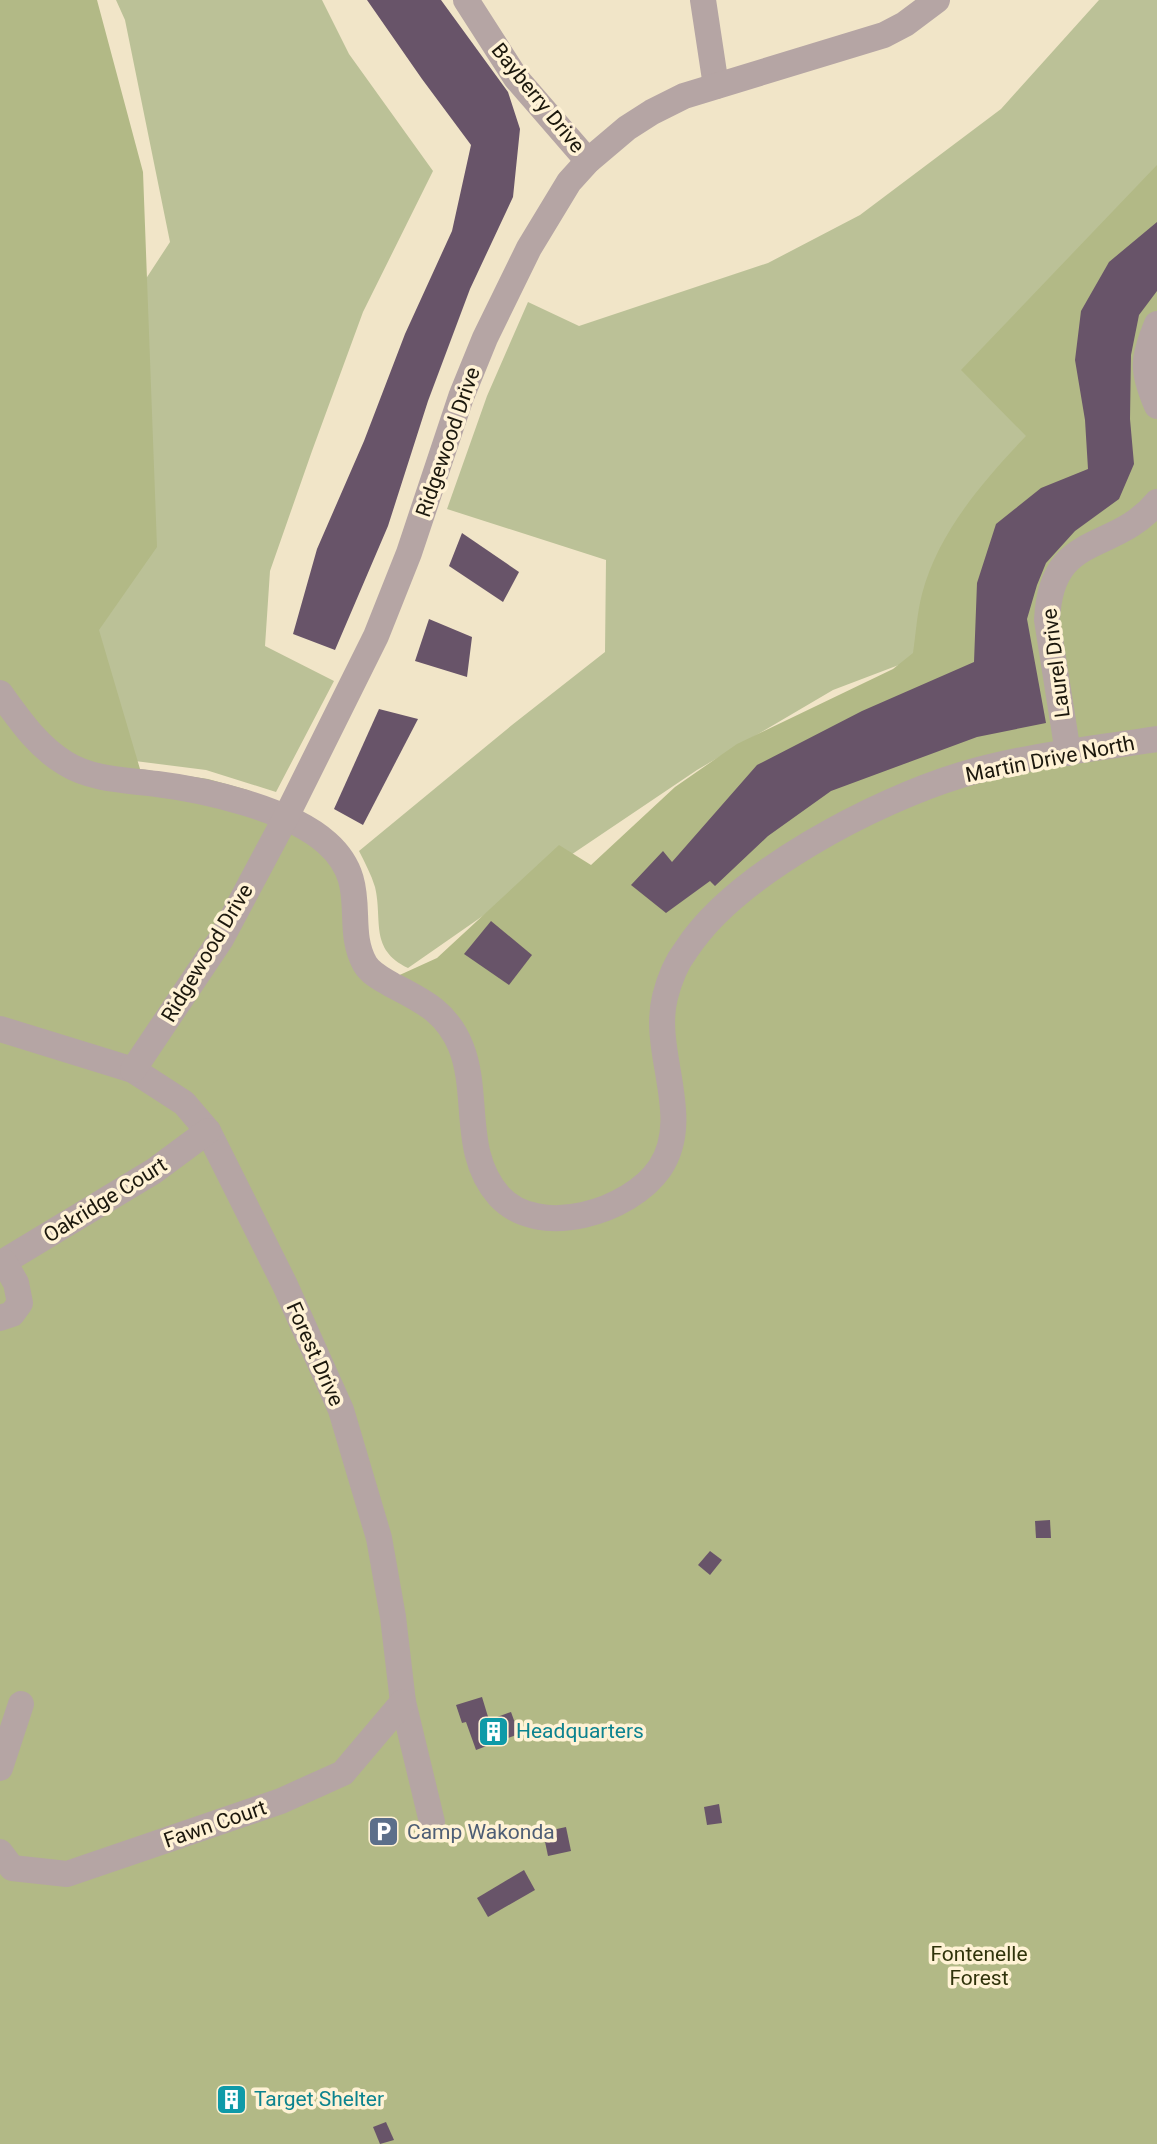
<svg xmlns="http://www.w3.org/2000/svg" width="1157" height="2144" font-family="Roboto,sans-serif">
  <style>
    .green { fill: #bbc197 }
    .forest { fill: #b2b986 }
    .building { fill: #685469 }
    .lines { fill: none; stroke-linecap: round; stroke-linejoin: round }
    .minor { stroke: #b5a5a4; stroke-width: 26 }
    .labels { text-anchor: middle; stroke-width: 7; stroke-linejoin: round; paint-order: stroke }
    .street-label { font-size: 21px; fill: #1c180d; stroke: #fff2d5 }
    .culture-label { font-size: 21px; fill: #0d838f; stroke: #fff2d5; text-anchor: start }
    .service-label { font-size: 21px; fill: #4e5e75; stroke: #fff2d5; text-anchor: start }
    .park-label { font-size: 21px; fill: #30330b; stroke: #fff2d5 }
  </style>
  <rect width="100%" height="100%" fill="#f1e5c8"/>
  <g class="green">
    <path d="M116 0H322L349 54 433 171 363 312 312 451 270 571 265 646 334 681 276 792 206 770 135 761 77 576 81 378 170 242 125 20Z"/>
    <path d="M1099 0H1157V191L1054 360 954 644 833 690 697 770 553 867 408 968C369 949 383 921 375 887 371 874 365 863 359 851L512 725 605 652 606 560 447 509 487 396 528 302 579 326 768 263 860 215 1001 109Z"/>
  </g>
  <path class="forest" d="M0 0H97L143 172 157 547 99 630 140 769 208 779 248 790 318 828 369 953 393 978 437 958 559 845 591 865 675 787 737 744 893 669 913 653C916 633 917 613 922 594 938 533 983 481 1026 436L961 370 1157 165V2144H0Z"/>
  <g class="building">
    <path d="M367 0H441L508 92 520 129 513 197 470 289 428 401 388 526 335 650 293 634 317 549 364 441 405 334 452 231 471 145 422 79Z"/>
    <path d="M1157 222V291L1139 315 1131 355 1130 419 1134 464 1119 499 1075 531 1046 563 1037 585 1027 619 1046 723 977 737 831 791 768 836 715 886 710 881 666 913 631 885 663 851 672 862 757 765 862 711 974 662 977 583 996 524 1041 488 1088 469 1085 420 1075 360 1081 311 1109 262Z"/>
    <path d="M462 533 519 572 503 602 449 566Z"/>
    <path d="M429 619 472 637 467 677 415 661Z"/>
    <path d="M379 709 418 719 363 825 334 809Z"/>
    <path d="M491 921 532 955 509 985 464 954Z"/>
    <path d="M1050 1520 1051 1538H1036L1035 1521Z"/>
    <path d="M710 1551 722 1560 710 1575 698 1565Z"/>
    <path d="M482 1697 489 1720 511 1712 519 1734 476 1750 466 1722 462 1723 456 1705Z"/>
    <path d="M719 1804 722 1823 707 1825 704 1807Z"/>
    <path d="M566 1827 571 1851 548 1856 543 1832Z"/>
    <path d="M524 1870 535 1890 488 1917 477 1898Z"/>
    <path d="M225 2087 244 2093 238 2110 219 2104Z"/>
    <path d="M386 2122 394 2140 380 2144 373 2127Z"/>
  </g>
  <g class="lines">
    <g class="minor">
      <path d="M466 0 516 78 588 161"/>
      <path d="M703 0 716 86"/>
      <path d="M1157 324C1142 360 1142 371 1157 406"/>
      <path d="M0 693C19 719 37 746 65 763 92 780 126 780 157 784 206 790 289 809 327 843 372 883 343 925 365 964 371 974 382 979 392 985 423 1001 447 1012 461 1047 480 1095 461 1153 499 1196 539 1240 630 1212 660 1168 694 1117 651 1052 665 997 669 981 676 963 686 950 735 874 875 801 961 775 1024 756 1091 749 1157 739"/>
      <path d="M1068 753 1047 620C1051 530 1113 555 1157 502"/>
      <path d="M0 1029 133 1070 184 1103 208 1131 285 1285 341 1410 379 1538 393 1617 403 1702 432 1822"/>
      <path d="M133 1070 221 939 285 819 376 636 409 553 461 397 485 338 529 248 569 182 588 161 627 128 652 112 684 96 884 35 905 24 937 0"/>
      <path d="M0 1264 154 1171 208 1131"/>
      <path d="M0 1318 12 1314 20 1303 16 1283 4 1262"/>
      <path d="M0 1768 21 1704"/>
      <path d="M0 1852 12 1868 67 1874 281 1801 343 1773 403 1702"/>
    </g>
  </g>
  <defs>
    <symbol id="building-square" viewBox="-11 -11 22 22"><rect x="-9" y="-9" width="18" height="18" rx="4" fill="#0f9aa8" stroke="#fff2d5"/><path d="M-4-6H4V6H1V3H-1V6H-4ZM-2.5-4.3h1.7v1.8h-1.7ZM.8-4.3h1.7v1.8H.8ZM-2.5-1h1.7V.8h-1.7ZM.8-1h1.7V.8H.8Z" fill="#fff"/></symbol>
    <symbol id="parking-square" viewBox="-11 -11 22 22"><rect x="-9" y="-9" width="18" height="18" rx="4" fill="#5c6f8a" stroke="#fff2d5"/><path d="M-3.5-5.5H1a3.5 3.5 0 0 1 0 7H-1V5.5H-3.5ZM-1-3.4V-.6H.8a1.4 1.4 0 0 0 0-2.8Z" fill="#fff"/></symbol>
  </defs>
  <g fill-rule="evenodd">
    <use href="#building-square" x="476" y="1714" width="35" height="35"/>
    <use href="#parking-square" x="366" y="1814" width="35" height="35"/>
    <use href="#building-square" x="214" y="2082" width="35" height="35"/>
  </g>
  <g class="labels">
    <g class="street-label">
      <text transform="translate(538 98) rotate(51)" y="7">Bayberry Drive</text>
      <text transform="translate(448 442) rotate(-71)" y="7">Ridgewood Drive</text>
      <text transform="translate(1056 663) rotate(-97)" y="7">Laurel Drive</text>
      <text transform="translate(1050 759) rotate(-11)" y="7">Martin Drive North</text>
      <text transform="translate(207 953) rotate(-59)" y="7">Ridgewood Drive</text>
      <text transform="translate(105 1200) rotate(-32)" y="7">Oakridge Court</text>
      <text transform="translate(315 1354) rotate(66)" y="7">Forest Drive</text>
      <text transform="translate(215 1824) rotate(-19)" y="7">Fawn Court</text>
    </g>
    <g class="culture-label">
      <text x="516" y="1738">Headquarters</text>
      <text x="254" y="2106">Target Shelter</text>
    </g>
    <g class="service-label">
      <text x="407" y="1839">Camp Wakonda</text>
    </g>
    <g class="park-label">
      <text x="979" y="1961">Fontenelle<tspan x="979" dy="24">Forest</tspan></text>
    </g>
  </g>
</svg>
